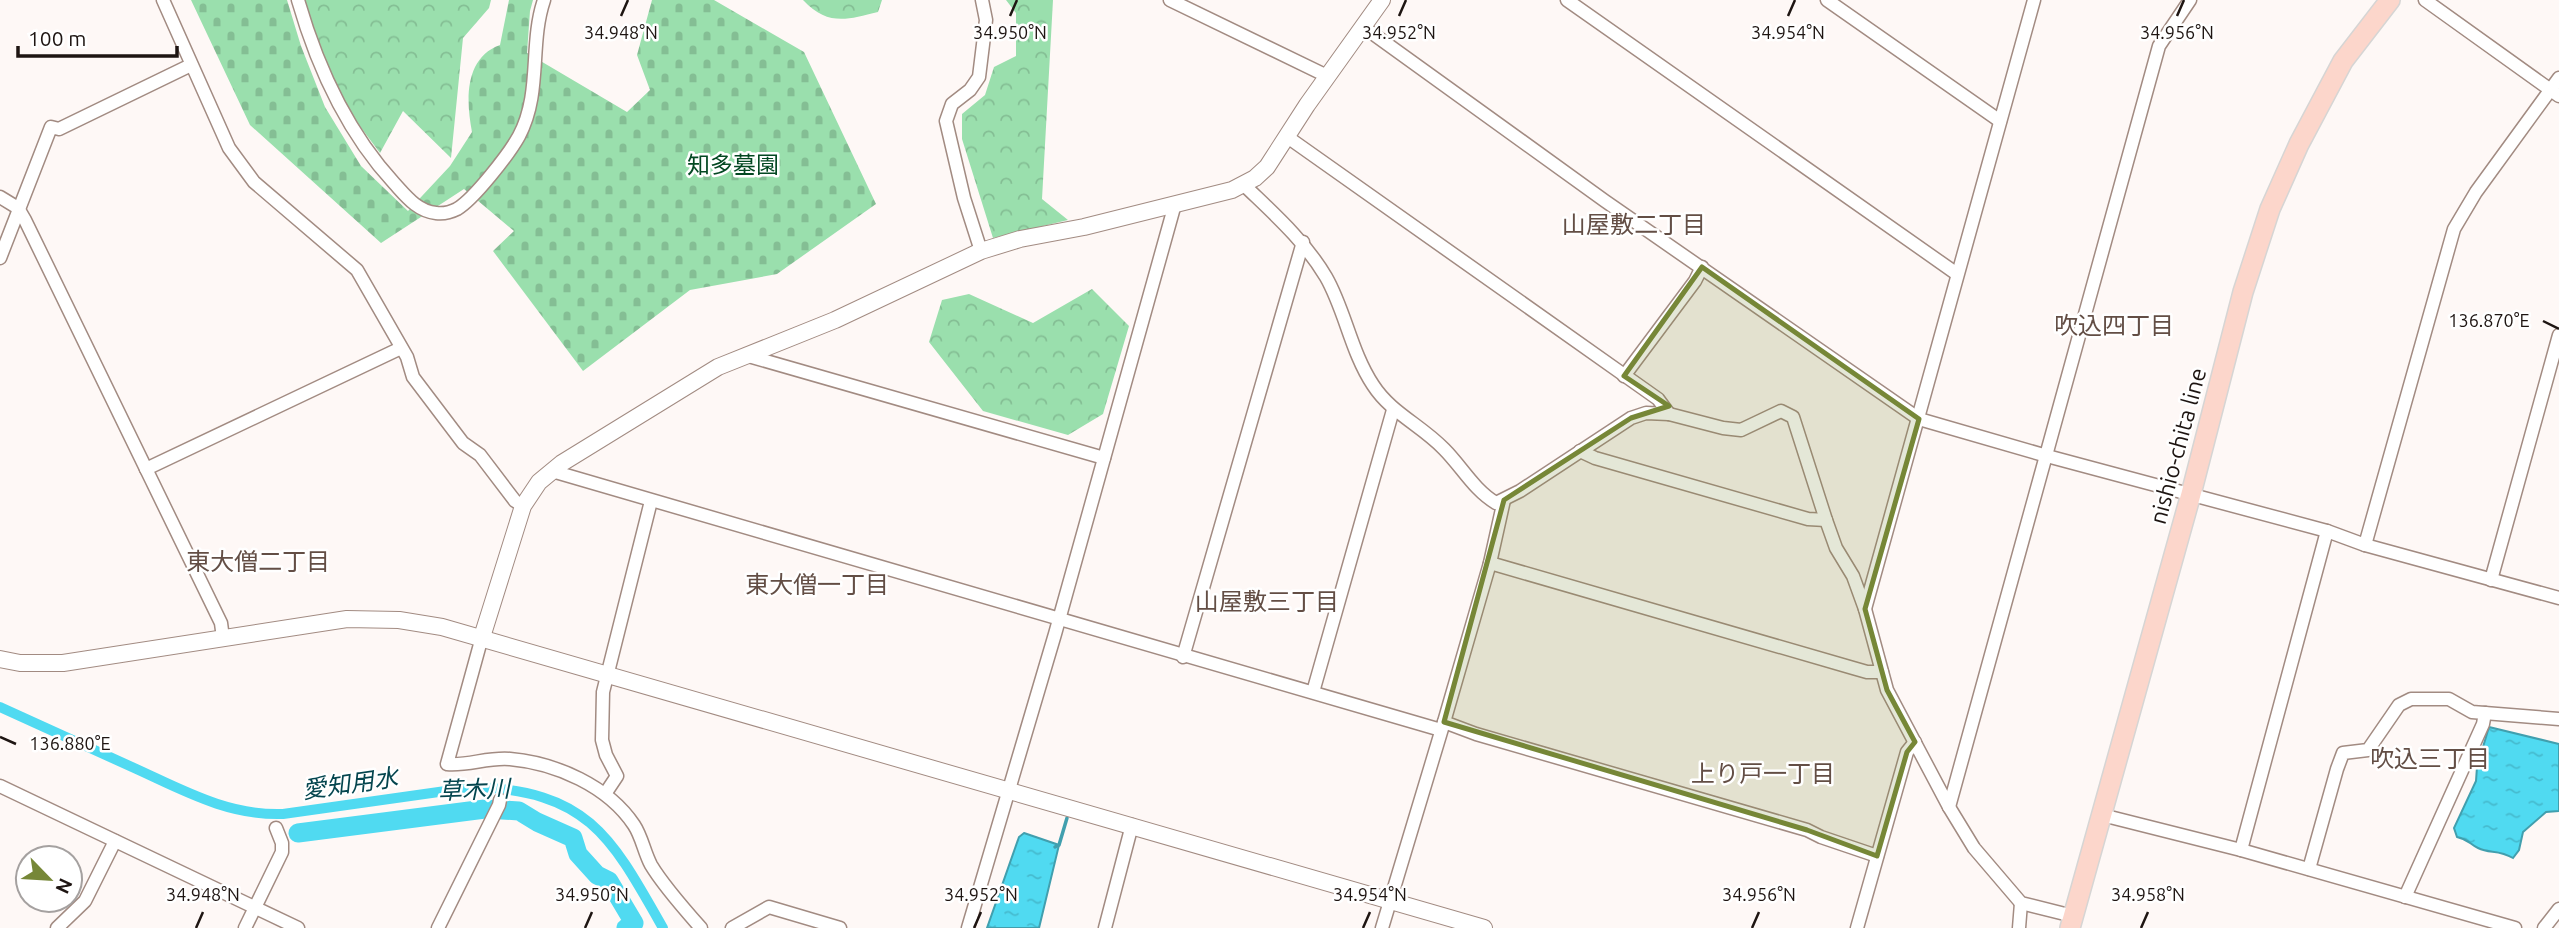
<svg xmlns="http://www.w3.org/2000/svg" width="2559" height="928" font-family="Ubuntu,'Noto Sans JP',sans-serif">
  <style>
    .forest { fill: url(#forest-crowns) }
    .cemetery { fill: url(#cemetery-stones) }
    .water { fill: url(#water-ripples); stroke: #419fae; stroke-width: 2 }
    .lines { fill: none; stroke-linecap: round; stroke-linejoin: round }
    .stream { stroke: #419fae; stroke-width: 3.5 }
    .canal { stroke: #50daf1; stroke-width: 10 }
    .river { stroke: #50daf1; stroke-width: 19 }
    .minor-casing { stroke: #a28b82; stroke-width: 15 }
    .tertiary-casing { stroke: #a28b82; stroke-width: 18 }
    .primary-casing { stroke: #d6d5d4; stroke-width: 22 }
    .minor { stroke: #fff; stroke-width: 12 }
    .tertiary { stroke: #fff; stroke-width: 16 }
    .primary { stroke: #fcd6cb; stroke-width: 19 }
    .marked { fill: #768737; fill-opacity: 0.2; stroke: #768737; stroke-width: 5; stroke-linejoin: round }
    .ticks { fill: none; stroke: #1e1512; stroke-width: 2.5 }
    .labels { text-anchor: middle; stroke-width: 5; stroke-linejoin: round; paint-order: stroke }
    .park-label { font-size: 23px; fill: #034822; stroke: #fff }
    .street-label { font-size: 23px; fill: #1e1512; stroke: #fff }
    .neighbourhood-label { font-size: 24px; fill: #634e45; stroke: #fff }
    .water-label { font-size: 24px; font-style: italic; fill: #04454e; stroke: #fff }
    .ticks-label { font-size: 18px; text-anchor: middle; fill: #1e1512; stroke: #fff; stroke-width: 5; stroke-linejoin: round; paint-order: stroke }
  </style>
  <defs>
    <pattern id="forest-crowns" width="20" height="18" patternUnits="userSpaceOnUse" patternTransform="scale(1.75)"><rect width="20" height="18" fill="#9adfad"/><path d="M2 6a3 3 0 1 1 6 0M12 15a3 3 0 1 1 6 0" fill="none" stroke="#84be94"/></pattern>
    <pattern id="cemetery-stones" width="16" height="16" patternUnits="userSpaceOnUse" patternTransform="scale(1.75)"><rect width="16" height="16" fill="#9adfad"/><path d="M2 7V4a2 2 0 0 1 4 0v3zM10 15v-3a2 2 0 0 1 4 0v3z" fill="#84be94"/></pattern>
    <pattern id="water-ripples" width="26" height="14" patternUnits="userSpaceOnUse" patternTransform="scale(1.75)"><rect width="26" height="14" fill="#50daf1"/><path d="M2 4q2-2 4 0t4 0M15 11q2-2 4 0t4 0" fill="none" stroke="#45bace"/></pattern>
  </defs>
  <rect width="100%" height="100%" fill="#fef8f6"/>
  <g class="forest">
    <path d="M305 0H491L489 8 463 38 451 158 403 111 380 153 344 105 314 35Z"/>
    <path d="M803 0H882L878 12C846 20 828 26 803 0Z"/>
    <path d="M1006 0H1053L1042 199 1068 220 993 238 962 139V114L985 95 994 67 1016 56V13Z"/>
    <path d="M1092 289 1129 326 1103 414 1068 435 983 411 929 342 942 300 969 294 1033 323Z"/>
  </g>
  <path class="cemetery" d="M191 0H287L301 46 325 107 361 166 408 211 450 166 472 132C466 101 464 58 500 45L509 0H533L530 11 527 53 627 112 650 90 637 55 652 0H714L804 52 876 204 777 274 690 290 583 371 493 251 514 231 464 189 381 243 250 125Z"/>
  <g class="water">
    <path d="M2489 727 2559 744V811L2546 812 2523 832 2519 850 2513 858C2498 849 2490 854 2478 848 2469 844 2470 840 2457 837L2454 828 2476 781 2477 767Z"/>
    <path d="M1024 833 1059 845 1039 928H987L1019 837Z"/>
  </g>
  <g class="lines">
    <path class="stream" d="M1055 847 1059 845 1067 818"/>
    <path class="canal" d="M0 707C44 727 88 747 132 767 181 789 227 816 283 814L474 787C588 791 611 836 663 928"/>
    <path class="river" d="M298 833 485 809 519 811 537 822 573 838 578 854 597 875 609 881 634 923 626 928"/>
    <defs>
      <g id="minor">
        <path d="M163 0 229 148 254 182 357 270 407 357 413 377 463 443 480 455 515 501 523 506"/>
        <path d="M298 0C317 66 347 132 394 183 406 196 417 211 436 213 443 214 451 212 457 209 474 199 509 154 519 136 542 93 529 44 544 0"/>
        <path d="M1170 0 1327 76"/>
        <path d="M1567 0 1957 274"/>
        <path d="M1827 0 2000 121"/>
        <path d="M2425 0 2559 96"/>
        <path d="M1365 28 1605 201 1919 419 2047 456 2327 531 2365 545 2559 598"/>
        <path d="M1286 136 1658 399 1669 414"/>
        <path d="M1244 185C1274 214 1304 240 1326 277 1345 310 1351 352 1373 385 1391 413 1421 425 1444 449 1462 467 1474 490 1496 503L1520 491 1631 418 1646 413 1669 414 1723 428 1741 430 1781 411 1793 417 1826 520 1836 548 1853 576 1865 609 1887 690 1949 807 1974 848 2021 903 2073 916"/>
        <path d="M0 197 18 208 25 220 221 623 223 638"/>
        <path d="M981 251 964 198 946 121 952 104 970 90 979 77 986 20 982 0"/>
        <path d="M0 258 51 127 59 129 191 65"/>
        <path d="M745 355 1104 458"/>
        <path d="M1624 376 1695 281 1702 267"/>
        <path d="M1580 451 1595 458 1808 519 1826 520"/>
        <path d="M146 469 401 348"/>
        <path d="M552 471 1441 730"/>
        <path d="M2365 545 2454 229 2476 192 2559 78"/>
        <path d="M1490 563 1853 668 1867 672H1882"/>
        <path d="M2491 580 2559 335"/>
        <path d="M1865 609 2034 0"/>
        <path d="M482 637 447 764C468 766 488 757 510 759 556 763 608 786 634 825 642 837 644 852 651 865 663 885 685 910 701 928"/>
        <path d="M1183 657 1303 242"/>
        <path d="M1313 692 1393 410"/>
        <path d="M1444 722 1476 734 1807 830 1821 837 1877 856"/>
        <path d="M0 786 298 928"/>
        <path d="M605 794 617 776 606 755 602 740 603 692 651 501"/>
        <path d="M1949 807 2159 46 2190 0"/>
        <path d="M2102 815 2241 850 2515 928"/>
        <path d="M2241 850 2327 531"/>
        <path d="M2309 869 2337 769 2343 753 2368 750 2399 705 2411 699H2449L2472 712 2559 719"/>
        <path d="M2405 897 2483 724 2485 713"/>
        <path d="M57 928 85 901 115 841"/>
        <path d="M245 928 282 852V843L276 828"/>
        <path d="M438 928 499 805 500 800"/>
        <path d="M732 928 769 907 840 928"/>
        <path d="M968 928 1055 634 1175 204"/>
        <path d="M1105 928 1132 825"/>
        <path d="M1382 928 1444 722 1490 563 1504 500"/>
        <path d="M1857 928 1907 752 1915 742"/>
        <path d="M2019 928 2021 903"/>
        <path d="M2544 928 2559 909"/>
      </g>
      <g id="tertiary">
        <path d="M482 637 523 506 539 482 562 463 718 367 835 320 981 251 1020 239 1084 227 1232 190 1255 178 1267 167 1307 105 1382 0"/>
        <path d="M0 659 20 663H63L347 619 399 620 442 627 1484 928"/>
      </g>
      <path id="primary" d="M2070 928 2191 494 2243 292 2270 209 2299 144 2343 61 2390 0"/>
    </defs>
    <use href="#minor" class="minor-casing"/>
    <use href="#tertiary" class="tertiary-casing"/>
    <use href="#primary" class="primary-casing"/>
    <use href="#minor" class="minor"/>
    <use href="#tertiary" class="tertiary"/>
    <use href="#primary" class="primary"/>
  </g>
  <path class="marked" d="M1702 267 1919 419 1865 609 1887 690 1915 742 1907 752 1877 856 1807 830 1444 722 1504 500 1631 418 1669 406 1624 376Z"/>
  <path class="ticks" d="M621 16 628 0M1010 16 1017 0M1399 16 1406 0M1788 16 1795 0M2177 16 2184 0M2543 321 2559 329M0 737 16 744M196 928 203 912M585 928 592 912M974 928 981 912M1363 928 1370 912M1752 928 1759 912M2141 928 2148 912"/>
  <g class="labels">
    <g class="park-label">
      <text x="733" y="173">知多墓園</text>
    </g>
    <g class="street-label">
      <text transform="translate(2178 446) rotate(-75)" y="8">nishio-chita line</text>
    </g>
    <g class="neighbourhood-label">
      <text x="1634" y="233">山屋敷二丁目</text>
      <text x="2114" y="334">吹込四丁目</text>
      <text x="258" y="570">東大僧二丁目</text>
      <text x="817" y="593">東大僧一丁目</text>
      <text x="1267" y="610">山屋敷三丁目</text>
      <text x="2430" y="767">吹込三丁目</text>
      <text x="1763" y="782">上り戸一丁目</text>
    </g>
    <g class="water-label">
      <text transform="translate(350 784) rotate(-8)" y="8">愛知用水</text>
      <text transform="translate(474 790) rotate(-2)" y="8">草木川</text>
    </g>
  </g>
  <g class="ticks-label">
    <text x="621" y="39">34.948°N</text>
    <text x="1010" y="39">34.950°N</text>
    <text x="1399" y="39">34.952°N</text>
    <text x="1788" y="39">34.954°N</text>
    <text x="2177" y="39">34.956°N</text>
    <text x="2489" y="327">136.870°E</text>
    <text x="70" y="750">136.880°E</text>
    <text x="203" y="901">34.948°N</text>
    <text x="592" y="901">34.950°N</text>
    <text x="981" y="901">34.952°N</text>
    <text x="1370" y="901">34.954°N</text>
    <text x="1759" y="901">34.956°N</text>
    <text x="2148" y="901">34.958°N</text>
  </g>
  <g transform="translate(49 879) rotate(115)"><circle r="33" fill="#ffffff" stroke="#a5a1a0" stroke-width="2"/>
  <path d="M0-5L12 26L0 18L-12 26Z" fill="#768737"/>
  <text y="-10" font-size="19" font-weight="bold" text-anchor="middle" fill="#1e1512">N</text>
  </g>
  <path d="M18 46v10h159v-10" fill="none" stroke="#1e1512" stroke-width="3.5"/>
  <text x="28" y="46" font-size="21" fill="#1e1512" stroke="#ffffff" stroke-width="5" paint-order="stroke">100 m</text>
</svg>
